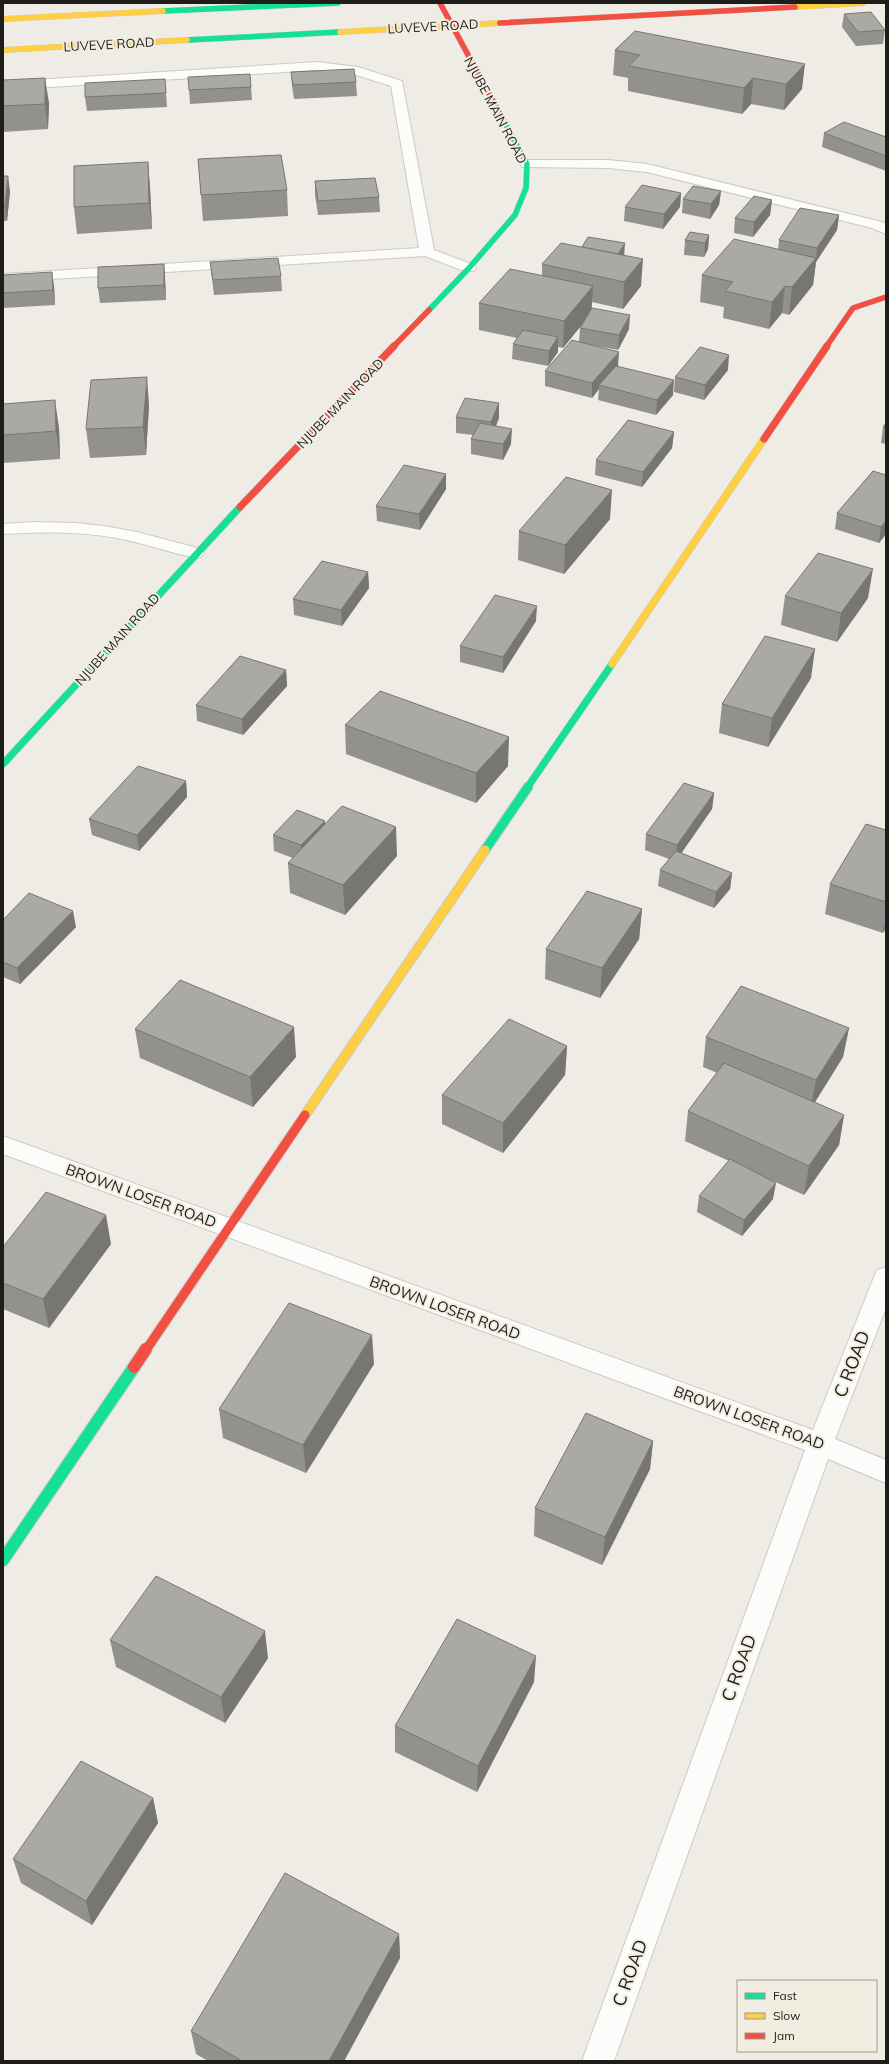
<svg xmlns="http://www.w3.org/2000/svg" width="889" height="2064" font-family="Mulish,sans-serif">
  <style>
    .lines { fill: none; stroke-linecap: round; stroke-linejoin: round }
    .street-casing { stroke: #cbcac5; stroke-width: 2 }
    .fast-far3-casing { stroke: #cbcac5; stroke-width: 6 }
    .fast-far2-casing { stroke: #cbcac5; stroke-width: 8 }
    .fast-far1-casing { stroke: #cbcac5; stroke-width: 11 }
    .fast-casing { stroke: #cbcac5; stroke-width: 14 }
    .slow-far2-casing { stroke: #cbcac5; stroke-width: 6 }
    .slow-far1-casing { stroke: #cbcac5; stroke-width: 8 }
    .slow-casing { stroke: #cbcac5; stroke-width: 11 }
    .jam-far3-casing { stroke: #cbcac5; stroke-width: 6 }
    .jam-far2-casing { stroke: #cbcac5; stroke-width: 8 }
    .jam-far1-casing { stroke: #cbcac5; stroke-width: 11 }
    .jam-casing { stroke: #cbcac5; stroke-width: 14 }
    .street { fill: #fcfcfb; fill-rule: evenodd }
    .fast-far3 { stroke: #16e098; stroke-width: 5.5 }
    .fast-far2 { stroke: #16e098; stroke-width: 7 }
    .fast-far1 { stroke: #16e098; stroke-width: 9 }
    .fast { stroke: #16e098; stroke-width: 12 }
    .slow-far2 { stroke: #ffcf43; stroke-width: 5.5 }
    .slow-far1 { stroke: #ffcf43; stroke-width: 7 }
    .slow { stroke: #ffcf43; stroke-width: 9 }
    .jam-far3 { stroke: #f24e42; stroke-width: 5.5 }
    .jam-far2 { stroke: #f24e42; stroke-width: 7 }
    .jam-far1 { stroke: #f24e42; stroke-width: 9 }
    .jam { stroke: #f24e42; stroke-width: 12 }
    .wall { fill: #93918d }
    .shaded-wall { fill: #787673 }
    .building { fill: #aba9a4; stroke: #787673 }
    .labels { text-anchor: middle; stroke-width: 4; stroke-linejoin: round; paint-order: stroke }
    .far-street-label { font-size: 13px; fill: #1f1d19; stroke: #f2ede1 }
    .street-label { font-size: 15px; fill: #1f1d19; stroke: #f2ede1 }
    .near-street-label { font-size: 18px; fill: #1f1d19; stroke: #f2ede1 }
  </style>
  <rect width="100%" height="100%" fill="#eeece5"/>
  <g class="lines">
    <defs>
      <g id="street">
        <path d="M317 62 358 67 402 81 434 250 474 265 476 268 474 271H464L425 256 3 282V274L419 248 391 86 356 75 317 70 3 90V82Z"/>
        <path d="M527 160H608L647 164 882 222 886 224V234L872 228 647 172 608 168 522 167 520 164 522 161Z"/>
        <path d="M32 522 75 523 104 526 137 532 201 549 204 553 201 557 195 558C169 552 143 543 117 538 79 531 41 532 3 534V524Z"/>
        <path d="M3 1136 813 1430 874 1277 877 1270 886 1267V1308L835 1439 886 1460V1483L828 1459 614 2061H582L805 1450 3 1154Z"/>
      </g>
      <g id="fast-far3">
        <path d="M163 11 338 3"/>
        <path d="M187 40 340 32"/>
        <path d="M429 310 469 268 515 215 526 188 527 164 500 114"/>
      </g>
      <g id="fast-far2">
        <path d="M3 764 240 507"/>
        <path d="M527 788 612 664"/>
      </g>
      <path id="fast-far1" d="M485 850 528 787"/>
      <path id="fast" d="M3 1560 134 1367"/>
      <g id="slow-far2">
        <path d="M795 7 863 3"/>
        <path d="M3 19 163 11"/>
        <path d="M340 32 500 23"/>
        <path d="M3 50 187 40"/>
      </g>
      <path id="slow-far1" d="M612 664 764 439"/>
      <path id="slow" d="M305 1115 485 850"/>
      <g id="jam-far3">
        <path d="M440 3 500 114"/>
        <path d="M500 23 795 7"/>
        <path d="M393 347 429 310"/>
        <path d="M826 347 853 308 886 297"/>
      </g>
      <g id="jam-far2">
        <path d="M764 439 827 346"/>
        <path d="M240 507 394 346"/>
      </g>
      <path id="jam-far1" d="M146 1350 305 1115"/>
      <path id="jam" d="M134 1367 146 1349"/>
    </defs>
    <use href="#street" class="street-casing"/>
    <use href="#fast-far3" class="fast-far3-casing"/>
    <use href="#fast-far2" class="fast-far2-casing"/>
    <use href="#fast-far1" class="fast-far1-casing"/>
    <use href="#fast" class="fast-casing"/>
    <use href="#slow-far2" class="slow-far2-casing"/>
    <use href="#slow-far1" class="slow-far1-casing"/>
    <use href="#slow" class="slow-casing"/>
    <use href="#jam-far3" class="jam-far3-casing"/>
    <use href="#jam-far2" class="jam-far2-casing"/>
    <use href="#jam-far1" class="jam-far1-casing"/>
    <use href="#jam" class="jam-casing"/>
    <use href="#street" class="street"/>
    <use href="#fast-far3" class="fast-far3"/>
    <use href="#fast-far2" class="fast-far2"/>
    <use href="#fast-far1" class="fast-far1"/>
    <use href="#fast" class="fast"/>
    <use href="#slow-far2" class="slow-far2"/>
    <use href="#slow-far1" class="slow-far1"/>
    <use href="#slow" class="slow"/>
    <use href="#jam-far3" class="jam-far3"/>
    <use href="#jam-far2" class="jam-far2"/>
    <use href="#jam-far1" class="jam-far1"/>
    <use href="#jam" class="jam"/>
  </g>
  <g class="wall">
    <path d="M844 14 885 30 883 44 856 46 842 27Z"/>
    <path d="M635 31 802 89 784 110 751 104 742 114 628 91V78L613 75 615 50Z"/>
    <path d="M291 72 356 82 357 96 294 99 292 86Z"/>
    <path d="M188 77 251 87 252 100 190 104Z"/>
    <path d="M165 79 167 107 87 111 85 97Z"/>
    <path d="M3 80 49 103 48 129 3 132Z"/>
    <path d="M824 133 886 137V171L822 147Z"/>
    <path d="M198 159 287 190 288 216 203 221Z"/>
    <path d="M148 162 150 188 152 229 77 234 74 207Z"/>
    <path d="M3 176 10 191 7 221H3Z"/>
    <path d="M315 181 379 197 380 212 318 215 315 195Z"/>
    <path d="M721 191 719 205 710 219 682 213 683 199Z"/>
    <path d="M681 193 680 207 663 229 624 221 625 207Z"/>
    <path d="M772 200 770 215 753 237 734 233 735 218Z"/>
    <path d="M839 215 837 230 816 262 813 285 789 315 782 313 769 329 723 318 724 307 700 302 702 275 778 249 779 240Z"/>
    <path d="M709 235 708 249 704 257 684 255 685 240Z"/>
    <path d="M624 256 641 286 623 309 592 302V309L629 329 618 350 592 345 618 366 673 395 656 415 598 400 599 389 592 398 545 386V371L579 342 580 328 581 326 563 348 558 347V352L548 366 512 359 513 344 517 338 479 330V303L542 275V264Z"/>
    <path d="M210 262 281 276 282 291 214 295Z"/>
    <path d="M164 264 165 278 166 300 100 303 98 288Z"/>
    <path d="M3 275 54 286 55 305 3 308Z"/>
    <path d="M728 370 704 400 674 392 675 377Z"/>
    <path d="M3 404 59 428 60 459 3 463Z"/>
    <path d="M149 405 146 455 90 458 86 429Z"/>
    <path d="M456 417 499 418 496 426 511 444 503 460 471 454V439L473 435 456 433Z"/>
    <path d="M886 423V444L881 443 883 427Z"/>
    <path d="M674 432 672 448 642 487 595 475 596 460Z"/>
    <path d="M873 471 886 534 879 543 835 529 837 513Z"/>
    <path d="M446 474V489L420 530 377 521 376 506Z"/>
    <path d="M610 519 564 574 518 560 519 531Z"/>
    <path d="M368 572 369 588 342 626 294 615 293 599Z"/>
    <path d="M785 596 868 598 837 642 781 625Z"/>
    <path d="M536 621 503 673 460 662V646Z"/>
    <path d="M286 670 287 686 243 735 197 721 196 705Z"/>
    <path d="M811 678 768 747 719 733 722 704Z"/>
    <path d="M345 725 508 766 476 803 346 754Z"/>
    <path d="M186 781 187 797 139 851 92 835 89 819Z"/>
    <path d="M714 793 712 809 681 853 732 873 730 889 714 908 658 886 660 870 669 859 645 850 646 834Z"/>
    <path d="M325 825 397 856 345 915 290 893 288 863 293 858 274 851 273 835Z"/>
    <path d="M886 830V928L883 933 825 914 830 884Z"/>
    <path d="M642 909 639 939 600 998 545 979 546 949Z"/>
    <path d="M3 920 76 927 20 984 3 977Z"/>
    <path d="M849 1028 843 1057 815 1102 844 1115 839 1145 804 1195 773 1181V1199L742 1236 697 1212 699 1196 729 1161 685 1141 688 1111 717 1073 703 1067 706 1037Z"/>
    <path d="M135 1029 296 1057 253 1107 140 1058Z"/>
    <path d="M567 1046 565 1075 503 1153 442 1124V1095Z"/>
    <path d="M111 1244 49 1328 3 1309V1247Z"/>
    <path d="M374 1364 306 1473 223 1438 219 1409Z"/>
    <path d="M653 1441 650 1469 602 1565 534 1536 535 1508Z"/>
    <path d="M110 1640 268 1658 225 1723 116 1667Z"/>
    <path d="M534 1682 477 1792 395 1752V1726Z"/>
    <path d="M153 1798 158 1823 92 1925 21 1883 13 1859Z"/>
    <path d="M399 1934 400 1958 344 2061H208L196 2054 191 2031Z"/>
  </g>
  <g class="shaded-wall">
    <path d="M805 64 802 89 784 110 786 84Z"/>
    <path d="M45 78 49 103 48 129 45 104Z"/>
    <path d="M753 78 751 104 742 114 744 88Z"/>
    <path d="M148 162 150 188 152 229 149 203Z"/>
    <path d="M8 176 10 191 7 221 5 207Z"/>
    <path d="M721 191 719 205 710 219 711 204Z"/>
    <path d="M681 193 680 207 663 229 664 214Z"/>
    <path d="M772 200 770 215 753 237 754 222Z"/>
    <path d="M839 215 837 230 816 262 813 285 789 315 792 287 816 258 817 248Z"/>
    <path d="M709 235 708 249 704 257 705 243Z"/>
    <path d="M625 243 624 258 613 261Z"/>
    <path d="M643 259 641 286 623 309 624 282Z"/>
    <path d="M164 264 165 278 166 300 164 285Z"/>
    <path d="M52 272 54 286 55 305 53 290Z"/>
    <path d="M593 286 591 313 563 348 564 321Z"/>
    <path d="M785 286 782 313 769 329 772 302Z"/>
    <path d="M630 315 629 329 618 350 619 335Z"/>
    <path d="M558 337V352L548 366 549 351Z"/>
    <path d="M619 352 618 367 599 385V389L592 398V383Z"/>
    <path d="M729 355 728 370 704 400 705 385Z"/>
    <path d="M147 377 149 405 146 455 143 427Z"/>
    <path d="M674 380 673 395 656 415 657 400Z"/>
    <path d="M55 400 59 428 60 459 56 431Z"/>
    <path d="M499 403V418L491 437V422Z"/>
    <path d="M512 429 511 444 503 460V444Z"/>
    <path d="M674 432 672 448 642 487 643 472Z"/>
    <path d="M446 474V489L420 530 419 514Z"/>
    <path d="M612 490 610 519 564 574 565 545Z"/>
    <path d="M886 521V534L879 543 881 527Z"/>
    <path d="M873 569 868 598 837 642 841 613Z"/>
    <path d="M368 572 369 588 342 626 341 610Z"/>
    <path d="M537 606 536 621 503 673V657Z"/>
    <path d="M815 649 811 678 768 747 772 718Z"/>
    <path d="M286 670 287 686 243 735 242 719Z"/>
    <path d="M509 737 508 766 476 803V773Z"/>
    <path d="M186 781 187 797 139 851 137 835Z"/>
    <path d="M714 793 712 809 676 861 677 845Z"/>
    <path d="M325 821 326 837 302 862 301 845Z"/>
    <path d="M396 827 397 856 345 915 343 885Z"/>
    <path d="M732 873 730 889 714 908 716 892Z"/>
    <path d="M642 909 639 939 600 998 602 968Z"/>
    <path d="M73 911 76 927 20 984 17 968Z"/>
    <path d="M886 919V928L883 933Z"/>
    <path d="M294 1027 296 1057 253 1107 250 1077Z"/>
    <path d="M849 1028 843 1057 810 1110 816 1080Z"/>
    <path d="M567 1046 565 1075 503 1153V1123Z"/>
    <path d="M844 1115 839 1145 804 1195 809 1166Z"/>
    <path d="M776 1183 773 1199 742 1236 744 1220Z"/>
    <path d="M106 1215 111 1244 49 1328 43 1299Z"/>
    <path d="M372 1335 374 1364 306 1473 303 1445Z"/>
    <path d="M653 1441 650 1469 602 1565 605 1537Z"/>
    <path d="M265 1631 268 1658 225 1723 221 1697Z"/>
    <path d="M536 1656 534 1682 477 1792 478 1766Z"/>
    <path d="M153 1798 158 1823 92 1925 86 1901Z"/>
    <path d="M399 1934 400 1958 344 2061H329Z"/>
  </g>
  <g class="building">
    <path d="M871 12 885 30 858 32 844 14Z"/>
    <path d="M635 31 805 64 786 84 753 78 744 88 629 66 640 55 615 50Z"/>
    <path d="M354 69 356 82 293 85 291 72Z"/>
    <path d="M250 74 251 87 189 90 188 77Z"/>
    <path d="M45 78V104L3 106V80Z"/>
    <path d="M165 79 166 93 85 97V83Z"/>
    <path d="M844 122 886 137V156L824 133Z"/>
    <path d="M281 155 287 190 201 195 198 159Z"/>
    <path d="M148 162 149 203 74 207V166Z"/>
    <path d="M3 176H8L5 207H3Z"/>
    <path d="M375 178 379 197 318 201 315 181Z"/>
    <path d="M642 185 681 193 664 214 625 207Z"/>
    <path d="M693 186 721 191 711 204 683 199Z"/>
    <path d="M754 196 772 200 754 222 735 218Z"/>
    <path d="M800 208 839 215 817 248 779 240Z"/>
    <path d="M690 232 709 235 705 243 685 240Z"/>
    <path d="M588 237 625 243 618 254 582 247Z"/>
    <path d="M734 239 816 258 792 287 785 286 772 302 725 291 733 282 702 275Z"/>
    <path d="M561 243 643 259 624 282 542 264Z"/>
    <path d="M278 258 281 276 213 280 210 262Z"/>
    <path d="M164 264V285L98 288V267Z"/>
    <path d="M510 269 593 286 564 321 479 303Z"/>
    <path d="M52 272 53 290 3 293V275Z"/>
    <path d="M592 308 630 315 619 335 580 328Z"/>
    <path d="M523 330 558 337 549 351 513 344Z"/>
    <path d="M572 340 619 352 592 383 545 371Z"/>
    <path d="M700 347 729 355 705 385 675 377Z"/>
    <path d="M616 366 674 380 657 400 599 385Z"/>
    <path d="M147 377 143 427 86 429 91 380Z"/>
    <path d="M465 398 499 403 491 422 456 417Z"/>
    <path d="M55 400 56 431 3 435V404Z"/>
    <path d="M628 420 674 432 643 472 596 460Z"/>
    <path d="M480 423 512 429 503 444 471 439Z"/>
    <path d="M886 423V428L883 427Z"/>
    <path d="M404 465 446 474 419 514 376 506Z"/>
    <path d="M873 471 886 475V521L881 527 837 513Z"/>
    <path d="M566 477 612 490 565 545 519 531Z"/>
    <path d="M818 553 873 569 841 613 785 596Z"/>
    <path d="M322 561 368 572 341 610 293 599Z"/>
    <path d="M495 595 537 606 503 657 460 646Z"/>
    <path d="M765 636 815 649 772 718 722 704Z"/>
    <path d="M240 656 286 670 242 719 196 705Z"/>
    <path d="M380 691 509 737 476 773 345 725Z"/>
    <path d="M138 766 186 781 137 835 89 819Z"/>
    <path d="M684 783 714 793 677 845 646 834Z"/>
    <path d="M342 806 396 827 343 885 288 863Z"/>
    <path d="M297 810 325 821 301 845 273 835Z"/>
    <path d="M866 824 886 830V902L830 884Z"/>
    <path d="M676 851 732 873 716 892 660 870Z"/>
    <path d="M587 891 642 909 602 968 546 949Z"/>
    <path d="M29 893 73 911 17 968 3 962V920Z"/>
    <path d="M180 980 294 1027 250 1077 135 1029Z"/>
    <path d="M741 986 849 1028 816 1080 706 1037Z"/>
    <path d="M509 1019 567 1046 503 1123 442 1095Z"/>
    <path d="M724 1063 844 1115 809 1166 688 1111Z"/>
    <path d="M730 1159 776 1183 744 1220 699 1196Z"/>
    <path d="M46 1192 106 1215 43 1299 3 1283V1247Z"/>
    <path d="M289 1303 372 1335 303 1445 219 1409Z"/>
    <path d="M586 1413 653 1441 605 1537 535 1508Z"/>
    <path d="M156 1576 265 1631 221 1697 110 1640Z"/>
    <path d="M457 1619 536 1656 478 1766 395 1726Z"/>
    <path d="M81 1761 153 1798 86 1901 13 1859Z"/>
    <path d="M285 1873 399 1934 329 2061H242L191 2031Z"/>
  </g>
  <g class="labels">
    <g class="far-street-label">
      <text transform="translate(433 26) rotate(-3)" y="5">LUVEVE ROAD</text>
      <text transform="translate(109 44) rotate(-3)" y="5">LUVEVE ROAD</text>
      <text transform="translate(496 110) rotate(62)" y="5">NJUBE MAIN ROAD</text>
      <text transform="translate(340 403) rotate(-46)" y="5">NJUBE MAIN ROAD</text>
      <text transform="translate(117 639) rotate(-48)" y="5">NJUBE MAIN ROAD</text>
    </g>
    <g class="street-label">
      <text transform="translate(141 1196) rotate(20)" y="5">BROWN LOSER ROAD</text>
      <text transform="translate(445 1308) rotate(20)" y="5">BROWN LOSER ROAD</text>
      <text transform="translate(749 1418) rotate(20)" y="5">BROWN LOSER ROAD</text>
    </g>
    <g class="near-street-label">
      <text transform="translate(852 1364) rotate(-69)" y="6">C ROAD</text>
      <text transform="translate(739 1668) rotate(-70)" y="6">C ROAD</text>
      <text transform="translate(630 1973) rotate(-70)" y="6">C ROAD</text>
    </g>
  </g>
  <rect width="889" height="2064" fill="none" stroke="#1f1d19" stroke-width="8"/>
  <rect x="737" y="1980" width="140" height="72" fill="#f2ede1" stroke="#9e9a91"/>
  <rect x="745" y="1993" width="20" height="6" fill="#16e098" stroke="#9e9a91"/>
  <text x="773" y="2000" font-size="12" fill="#1f1d19">Fast</text>
  <rect x="745" y="2013" width="20" height="6" fill="#ffcf43" stroke="#9e9a91"/>
  <text x="773" y="2020" font-size="12" fill="#1f1d19">Slow</text>
  <rect x="745" y="2033" width="20" height="6" fill="#f24e42" stroke="#9e9a91"/>
  <text x="773" y="2040" font-size="12" fill="#1f1d19">Jam</text>
</svg>
